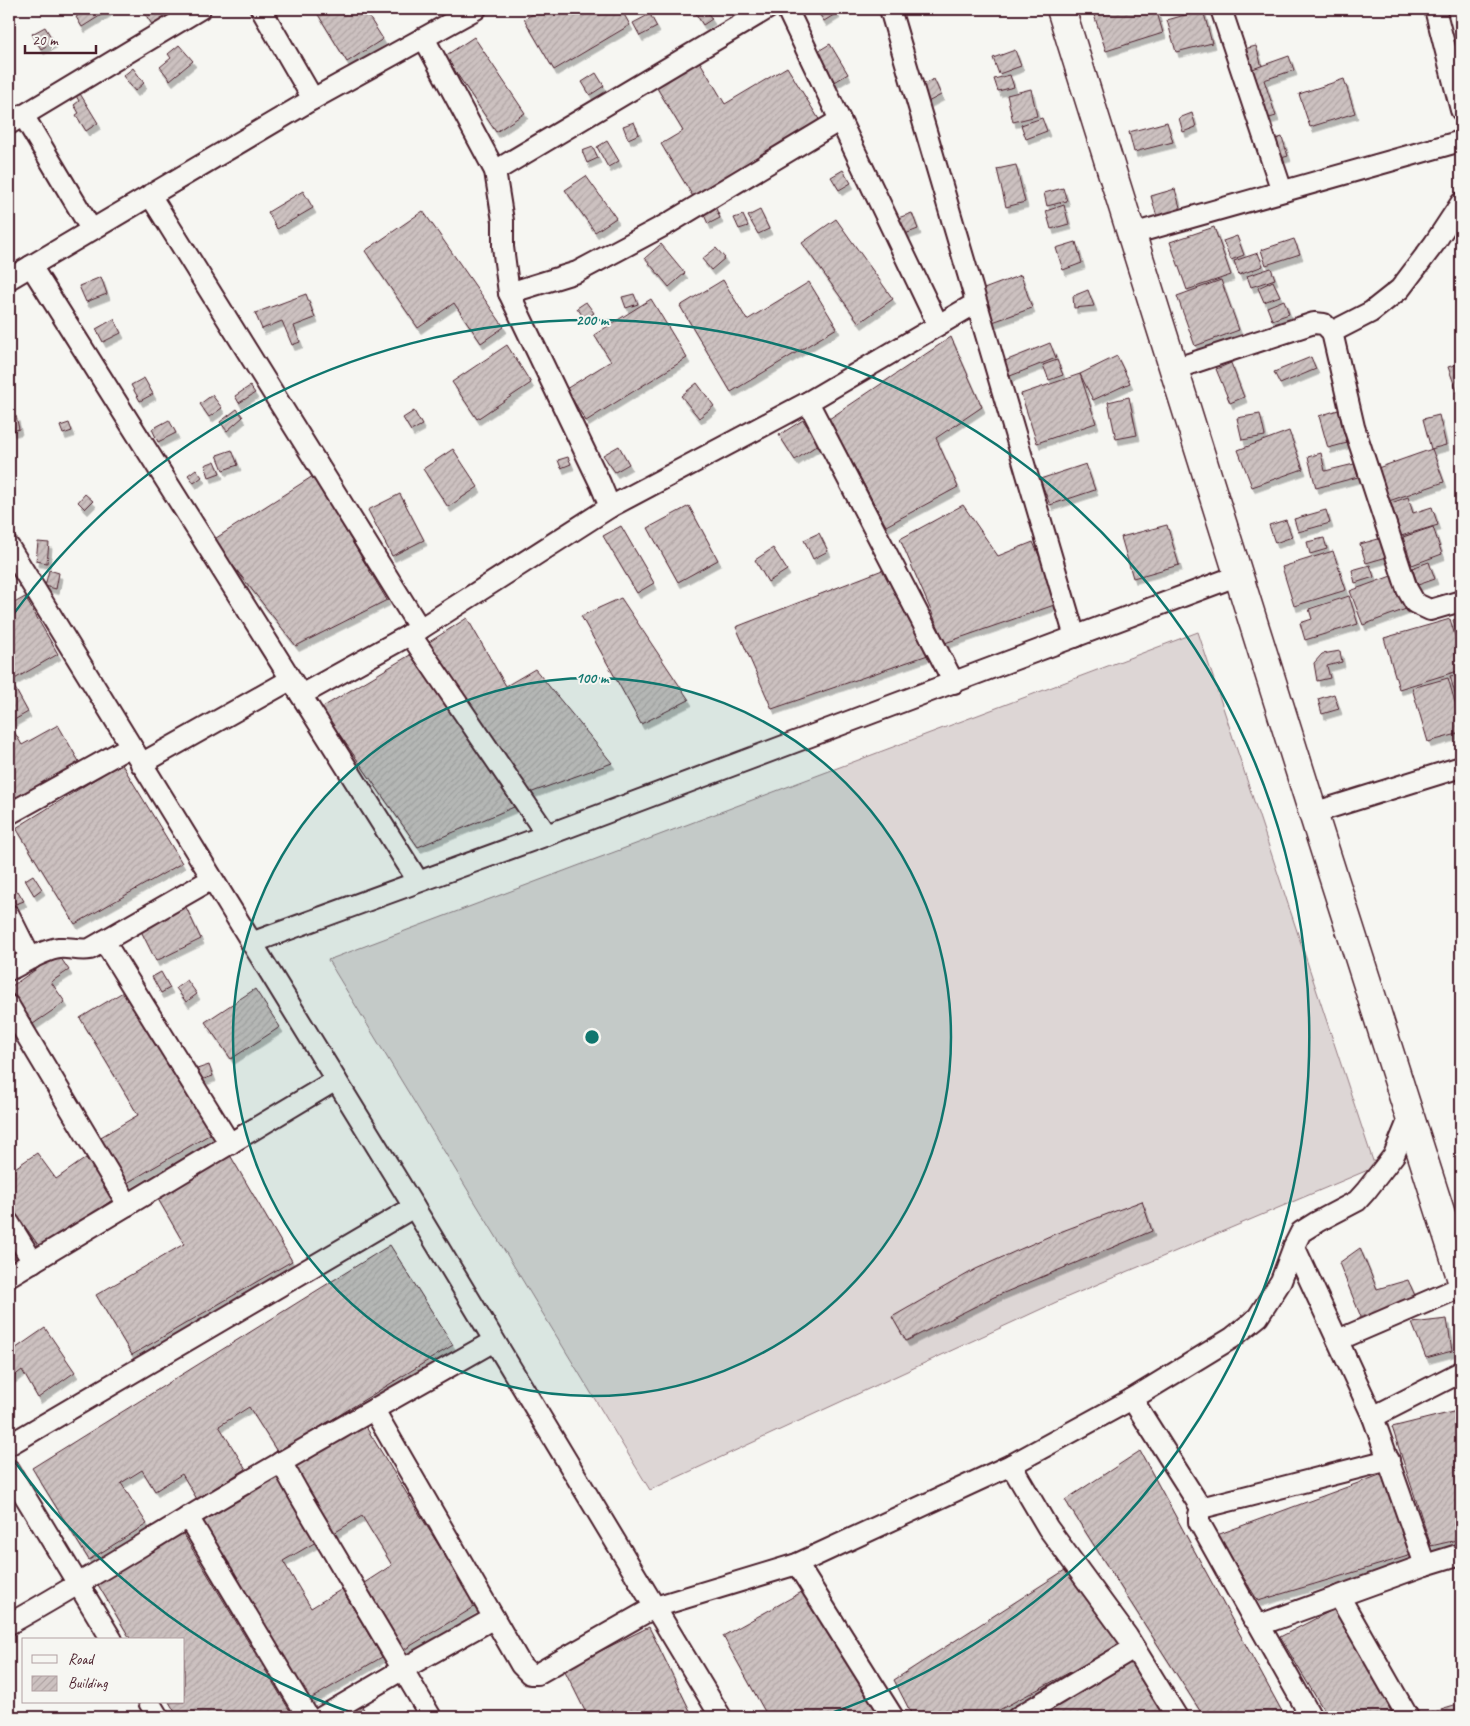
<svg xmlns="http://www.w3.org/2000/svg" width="1470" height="1726" font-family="Caveat,sans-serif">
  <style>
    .grass { fill: #ddd6d5; stroke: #947a80 }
    .building { fill: url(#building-hatch); stroke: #4a1f2b; filter: url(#shadow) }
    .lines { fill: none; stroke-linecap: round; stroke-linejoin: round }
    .minor-casing { stroke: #4a1f2b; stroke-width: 24 }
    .secondary-casing { stroke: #4a1f2b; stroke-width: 31 }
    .minor { stroke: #f6f6f2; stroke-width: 20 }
    .secondary { stroke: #f6f6f2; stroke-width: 28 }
    .ring { fill: none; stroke: #0f766e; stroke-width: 2.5 }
    .centre { fill: #0f766e; stroke: #f6f6f2; stroke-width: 2.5 }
    .ring-label { font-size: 15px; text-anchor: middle; font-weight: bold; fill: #0f766e; stroke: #f6f6f2; stroke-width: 4; stroke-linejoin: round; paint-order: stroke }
  </style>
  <defs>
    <pattern id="building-hatch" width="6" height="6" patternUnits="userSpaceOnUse" patternTransform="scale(1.25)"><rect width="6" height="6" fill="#ccc1c0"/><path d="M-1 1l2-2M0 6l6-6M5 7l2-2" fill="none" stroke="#b1a5a5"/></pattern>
    <filter id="shadow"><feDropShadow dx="3" dy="5.5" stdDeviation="0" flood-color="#0004"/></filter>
  </defs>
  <rect width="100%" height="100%" fill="#f6f6f2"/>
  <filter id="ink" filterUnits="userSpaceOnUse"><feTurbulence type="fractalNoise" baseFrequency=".02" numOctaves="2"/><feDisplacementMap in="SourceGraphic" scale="10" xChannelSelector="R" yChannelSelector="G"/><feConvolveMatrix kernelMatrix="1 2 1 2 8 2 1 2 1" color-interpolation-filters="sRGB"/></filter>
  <g filter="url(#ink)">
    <path class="grass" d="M1198 632 1375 1167 1065 1298 650 1490 328 960Z"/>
    <g class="building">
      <path d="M89 9H111L82 27 76 17Z"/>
      <path d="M142 9H184L155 29Z"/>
      <path d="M323 9H364L383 39 347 62 317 13Z"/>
      <path d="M542 9H621L630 25 554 70 524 19Z"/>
      <path d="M693 9H705L712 19 703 25Z"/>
      <path d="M816 9H834L837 13 824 21Z"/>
      <path d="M1092 9H1156L1163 33 1106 51Z"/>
      <path d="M1203 10 1212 43 1176 52 1167 20Z"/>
      <path d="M650 14 657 27 640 36 633 23Z"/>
      <path d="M45 27 54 42 41 49 32 34Z"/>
      <path d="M474 37 525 113 496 132 445 56Z"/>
      <path d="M830 44 848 74 833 83 815 53Z"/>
      <path d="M179 45 193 61 170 80 160 67 171 58 168 54Z"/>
      <path d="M1256 46 1262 67 1247 71 1240 50Z"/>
      <path d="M1015 50 1021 66 999 74 993 58Z"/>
      <path d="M1289 56 1294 70 1264 80 1276 116 1263 120 1247 71Z"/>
      <path d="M697 57 725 104 787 67 820 121 694 198 661 144 683 131 654 83Z"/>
      <path d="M133 68 144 83 135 91 123 76Z"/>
      <path d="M596 73 604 86 590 95 582 82Z"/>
      <path d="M1010 75 1014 87 998 91 994 79Z"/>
      <path d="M934 79 941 95 926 103 913 89Z"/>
      <path d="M1344 79 1355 113 1310 127 1299 94Z"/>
      <path d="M1031 89 1037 116 1013 122 1007 95Z"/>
      <path d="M79 92 98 123 86 131 76 115 79 113 74 105 79 101 75 94Z"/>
      <path d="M1192 113 1196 127 1183 132 1179 118Z"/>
      <path d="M1042 118 1047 131 1026 139 1021 125Z"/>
      <path d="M634 122 639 134 628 139 623 126Z"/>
      <path d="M1167 122 1173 142 1134 152 1129 132Z"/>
      <path d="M1282 137 1288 156 1275 160 1270 141Z"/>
      <path d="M607 141 619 161 608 167 597 147Z"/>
      <path d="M593 147 598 158 587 163 582 151Z"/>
      <path d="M1016 165 1025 202 1006 207 997 169Z"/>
      <path d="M843 170 851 183 839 190 831 177Z"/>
      <path d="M586 176 616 218 595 232 565 190Z"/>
      <path d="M1063 188 1067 201 1047 206 1044 193Z"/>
      <path d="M1175 189 1181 211 1157 217 1151 196Z"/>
      <path d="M303 191 313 208 277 229 268 212Z"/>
      <path d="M713 202 720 218 708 224 701 208Z"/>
      <path d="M1064 205 1069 224 1051 229 1046 211Z"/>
      <path d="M760 210 769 229 758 234 748 216Z"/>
      <path d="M423 211 504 327 481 343 454 303 418 328 365 251Z"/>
      <path d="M912 213 918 229 905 234 898 218Z"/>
      <path d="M743 215 748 226 739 229 734 218Z"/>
      <path d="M836 219 893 299 859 323 802 243Z"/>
      <path d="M1214 227 1231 275 1187 290 1170 242Z"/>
      <path d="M1237 236 1244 255 1231 260 1223 241Z"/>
      <path d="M1294 239 1300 254 1266 265 1261 250Z"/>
      <path d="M1076 242 1082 263 1063 270 1056 248Z"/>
      <path d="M661 244 685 273 669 287 645 258Z"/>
      <path d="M716 248 725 258 711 270 702 259Z"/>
      <path d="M1258 253 1263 266 1239 275 1234 261Z"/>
      <path d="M1271 268 1275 279 1251 287 1247 276Z"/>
      <path d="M1021 275 1032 308 987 324 976 292Z"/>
      <path d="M101 277 107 294 86 302 79 286Z"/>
      <path d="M723 280 747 320 809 282 837 328 731 392 680 306Z"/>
      <path d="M1221 280 1239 330 1195 346 1177 296Z"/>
      <path d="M1273 281 1280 296 1264 302 1258 288Z"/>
      <path d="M1088 290 1094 306 1074 308 1073 296Z"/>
      <path d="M306 294 315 318 294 326 300 342 292 345 282 321 262 329 255 313Z"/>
      <path d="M634 294 638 304 626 308 622 297Z"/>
      <path d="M651 299 687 358 586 421 566 389 611 361 594 335Z"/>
      <path d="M1284 300 1289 314 1272 320 1267 307Z"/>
      <path d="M586 302 594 313 585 319 577 308Z"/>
      <path d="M114 319 121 333 103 342 96 329Z"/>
      <path d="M951 337 982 407 936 438 958 487 886 526 829 419Z"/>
      <path d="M1050 343 1056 358 1005 378 1000 363Z"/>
      <path d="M507 345 531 383 477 419 452 382Z"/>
      <path d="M1117 356 1130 383 1093 400 1080 374Z"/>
      <path d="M1311 357 1316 369 1280 384 1274 372Z"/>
      <path d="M1057 360 1063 375 1049 380 1043 365Z"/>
      <path d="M1231 363 1244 397 1230 403 1216 369Z"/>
      <path d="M1461 363V403L1448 367Z"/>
      <path d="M1080 374 1096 423 1037 443 1021 394Z"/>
      <path d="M144 378 153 394 140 401 131 385Z"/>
      <path d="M697 383 714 406 699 418 681 396Z"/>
      <path d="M250 386 255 393 239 403 235 396Z"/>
      <path d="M212 395 222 408 209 417 200 404Z"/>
      <path d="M1129 397 1137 435 1116 439 1108 402Z"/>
      <path d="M237 409 243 417 227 431 220 422Z"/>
      <path d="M1338 410 1347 443 1328 448 1319 416Z"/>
      <path d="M414 411 422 425 411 431 403 418Z"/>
      <path d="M1260 414 1265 436 1242 440 1237 418Z"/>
      <path d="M1439 415 1446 445 1431 449 1423 419Z"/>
      <path d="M16 416 19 429 12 431 9 418Z"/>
      <path d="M169 420 176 433 158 442 152 429Z"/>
      <path d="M803 420 819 444 795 460 779 435Z"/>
      <path d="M69 423 72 431 63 434 60 426Z"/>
      <path d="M1289 431 1303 469 1252 487 1238 450Z"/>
      <path d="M619 446 629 464 615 472 603 455Z"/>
      <path d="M453 449 478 487 448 507 423 469Z"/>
      <path d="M1432 449 1444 482 1386 502 1375 469Z"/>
      <path d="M232 450 238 465 223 470 217 455Z"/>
      <path d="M1321 453 1325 471 1354 464 1358 477 1316 488 1308 457Z"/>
      <path d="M568 457 571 464 561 468 558 460Z"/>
      <path d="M215 461 220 473 209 477 205 465Z"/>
      <path d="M1086 464 1095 490 1050 505 1040 479Z"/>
      <path d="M196 469 202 477 194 483 188 475Z"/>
      <path d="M313 476 387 600 296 646 213 540Z"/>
      <path d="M85 494 93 501 85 509 78 502Z"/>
      <path d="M400 494 424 540 392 556 368 510Z"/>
      <path d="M1408 497 1413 513 1432 507 1438 525 1401 536 1391 503Z"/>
      <path d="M963 505 998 556 1033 542 1060 603 945 643 900 539Z"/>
      <path d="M689 506 718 560 678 582 648 528Z"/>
      <path d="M1326 510 1330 523 1298 532 1294 519Z"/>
      <path d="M1286 520 1292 537 1275 543 1269 525Z"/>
      <path d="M1167 525 1179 565 1133 578 1121 537Z"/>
      <path d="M621 526 654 583 637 593 603 536Z"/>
      <path d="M1433 527 1442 554 1412 565 1403 537Z"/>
      <path d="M819 533 828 551 813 559 804 540Z"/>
      <path d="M1324 538 1327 549 1310 554 1307 542Z"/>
      <path d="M1382 538 1387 557 1366 563 1360 544Z"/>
      <path d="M38 542 49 543 47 563 36 561Z"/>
      <path d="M773 548 787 570 768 582 755 560Z"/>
      <path d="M1333 551 1346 590 1294 606 1282 567Z"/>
      <path d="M1429 562 1435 579 1418 585 1412 568Z"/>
      <path d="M1370 565 1374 577 1355 583 1352 570Z"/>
      <path d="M885 569 928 655 772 709 736 627Z"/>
      <path d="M49 570 59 573 56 589 45 586Z"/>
      <path d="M1394 575 1406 609 1363 625 1350 591Z"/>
      <path d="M1349 596 1358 624 1305 640 1300 623 1312 619 1309 609Z"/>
      <path d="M25 597 58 654 11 681 28 712 9 723 22 745 58 725 81 765 18 801 9 786V606Z"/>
      <path d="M621 598 689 700 641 724 581 616Z"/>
      <path d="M1461 617V648L1453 620Z"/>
      <path d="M467 618 506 686 535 669 612 763 527 794 426 644Z"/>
      <path d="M1450 619 1461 656V670L1399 689 1384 638Z"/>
      <path d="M1340 651 1342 662 1327 666 1330 678 1317 681 1314 663 1322 654Z"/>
      <path d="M415 652 514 807 418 847 321 708Z"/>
      <path d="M1461 674V712H1460L1450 676Z"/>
      <path d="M1448 678 1461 723V733L1428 742 1412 688Z"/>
      <path d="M1334 694 1339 709 1322 714 1318 699Z"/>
      <path d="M121 763 182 863 75 924 16 828Z"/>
      <path d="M33 875 42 889 34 895 25 880Z"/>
      <path d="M18 891 24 901 16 904 11 895Z"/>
      <path d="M185 905 201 939 156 961 139 927Z"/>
      <path d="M58 954 69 970 51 982 65 1002 33 1024 9 988Z"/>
      <path d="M161 972 170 988 161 993 152 977Z"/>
      <path d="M187 980 197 994 186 1002 176 988Z"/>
      <path d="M128 989 214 1132 122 1186 94 1141 138 1115 80 1018Z"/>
      <path d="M255 989 280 1027 231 1059 205 1022Z"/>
      <path d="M209 1065 213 1076 201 1080 197 1069Z"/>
      <path d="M227 1150 292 1261 132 1355 96 1295 184 1244 154 1192Z"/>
      <path d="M37 1153 56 1179 86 1158 115 1198 41 1249 9 1204V1172Z"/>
      <path d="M1142 1201 1152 1231 994 1297 906 1341 892 1317 976 1269 1052 1235Z"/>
      <path d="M9 1240 22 1261 9 1269Z"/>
      <path d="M390 1245 453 1345 278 1453 249 1407 219 1426 246 1469 197 1499 182 1474 155 1491 142 1470 121 1483 147 1524 89 1560 32 1468Z"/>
      <path d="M1360 1248 1377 1289 1408 1280 1417 1300 1363 1322 1339 1263Z"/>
      <path d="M1447 1319 1452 1351 1426 1358 1412 1323Z"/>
      <path d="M45 1328 75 1372 38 1398 22 1370 9 1380V1353Z"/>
      <path d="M1461 1410V1539L1431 1546 1392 1427Z"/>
      <path d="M361 1419 476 1606 402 1651 361 1585 392 1565 362 1516 334 1533 290 1462Z"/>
      <path d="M1140 1451 1285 1717H1204L1065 1500Z"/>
      <path d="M1388 1472 1418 1553 1258 1601 1217 1535Z"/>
      <path d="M276 1474 316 1542 283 1561 311 1608 342 1589 382 1657 307 1701 200 1519Z"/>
      <path d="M179 1527 290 1711 279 1717H178L169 1702H184V1640H131L94 1578Z"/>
      <path d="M1065 1570 1121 1645 986 1717H913L894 1680Z"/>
      <path d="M816 1584 891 1717H768L723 1636Z"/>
      <path d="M1338 1607 1394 1717H1328L1280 1637Z"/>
      <path d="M649 1627 693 1717H588L564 1669Z"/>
      <path d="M1130 1662 1164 1717H1037Z"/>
      <path d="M359 1701 368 1717H330Z"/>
      <path d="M1461 1704V1717H1424V1715Z"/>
    </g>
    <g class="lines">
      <defs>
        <g id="minor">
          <path d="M261 9 313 99"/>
          <path d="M787 9 938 325"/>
          <path d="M890 9 1075 637"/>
          <path d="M1221 9 1282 191"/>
          <path d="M1435 9 1461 110"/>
          <path d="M23 115 91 229"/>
          <path d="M9 124 200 9"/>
          <path d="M495 171 767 9"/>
          <path d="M150 195 420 629"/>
          <path d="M1132 234 1461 141"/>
          <path d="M31 266 418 881"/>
          <path d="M9 279 313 99 476 9"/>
          <path d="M509 293 577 272 669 223 840 120"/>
          <path d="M1332 332 1371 312 1400 289 1434 244 1461 203"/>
          <path d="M1174 369 1314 323 1324 324 1332 332 1354 427 1407 589 1415 603 1430 610 1461 601"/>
          <path d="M610 507 808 402"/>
          <path d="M9 547 414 1207 721 1717"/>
          <path d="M410 634 547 835"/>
          <path d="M954 683 808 402 976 303"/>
          <path d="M301 695 420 629 610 507 600 483 509 293 503 247V221L495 171 424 38"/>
          <path d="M141 764 290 680"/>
          <path d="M1313 813 1461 767"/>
          <path d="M9 814 131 746"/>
          <path d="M9 915 31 959"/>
          <path d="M104 941 230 1144"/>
          <path d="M251 943 547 835 1239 575"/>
          <path d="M9 970C24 963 42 950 59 948 69 947 79 951 90 949L212 879"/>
          <path d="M9 1006 128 1205"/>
          <path d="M9 1223 33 1262"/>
          <path d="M1294 1246 1373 1417 1425 1565"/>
          <path d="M9 1276 336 1080"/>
          <path d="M1338 1340 1461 1287"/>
          <path d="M1132 1399 1201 1508"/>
          <path d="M1373 1417 1461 1372"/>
          <path d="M9 1445 414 1207"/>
          <path d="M1389 1460 1201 1508 1199 1515V1522L1252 1617 1258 1623H1265L1425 1565 1461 1554"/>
          <path d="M281 1462 300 1496 431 1717"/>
          <path d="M1011 1465 1048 1528 1127 1636 1177 1717"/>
          <path d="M9 1470 112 1640"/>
          <path d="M188 1517 308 1717"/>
          <path d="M797 1564 893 1717"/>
          <path d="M1339 1596 1408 1717"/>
          <path d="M494 1618 521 1665 530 1674H537L655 1607 797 1564 1011 1465 1132 1399 1232 1338 1258 1317 1281 1281 1294 1246 1301 1232 1317 1222 1357 1201 1366 1191 1394 1155 1410 1116"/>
          <path d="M1258 1623 1311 1717"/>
          <path d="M9 1624C83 1583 154 1537 227 1494 315 1442 405 1392 494 1341"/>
          <path d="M149 1702 158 1717"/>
          <path d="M322 1717 403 1669 494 1618 374 1410"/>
          <path d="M1018 1717 1134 1648"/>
        </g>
        <path id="secondary" d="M1061 9 1313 813 1461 1277"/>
      </defs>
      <use href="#minor" class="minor-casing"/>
      <use href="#secondary" class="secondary-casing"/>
      <use href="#minor" class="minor"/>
      <use href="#secondary" class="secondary"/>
    </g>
  </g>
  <circle cx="592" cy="1037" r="359" fill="#0f766e" fill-opacity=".12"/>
  <g class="ring">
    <circle cx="592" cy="1037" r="359"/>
    <path d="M364 1717A717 717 0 0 1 12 1458M12 616A717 717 0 1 1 820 1717"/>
  </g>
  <circle cx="592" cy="1037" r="8" class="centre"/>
  <g class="ring-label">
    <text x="592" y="325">200 m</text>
    <text x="592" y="683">100 m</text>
  </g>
  <rect width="1470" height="1726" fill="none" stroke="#f6f6f2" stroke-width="30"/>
  <rect x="15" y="15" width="1440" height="1696" fill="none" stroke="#4a1f2b" stroke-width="2" filter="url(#ink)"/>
  <rect x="22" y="1638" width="162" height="65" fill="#f6f6f2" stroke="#b1a0a2"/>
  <rect x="32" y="1655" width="25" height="8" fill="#f6f6f2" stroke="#b1a0a2"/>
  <text x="68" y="1664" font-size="15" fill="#4a1f2b">Road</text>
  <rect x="32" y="1676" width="25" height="15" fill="url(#building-hatch)" stroke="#b1a0a2"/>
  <text x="68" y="1688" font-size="15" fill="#4a1f2b">Building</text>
  <path d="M25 45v8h71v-8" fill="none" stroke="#4a1f2b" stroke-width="2.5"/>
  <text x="32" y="45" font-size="15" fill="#4a1f2b" stroke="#f6f6f2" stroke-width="4" paint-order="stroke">20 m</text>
</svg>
